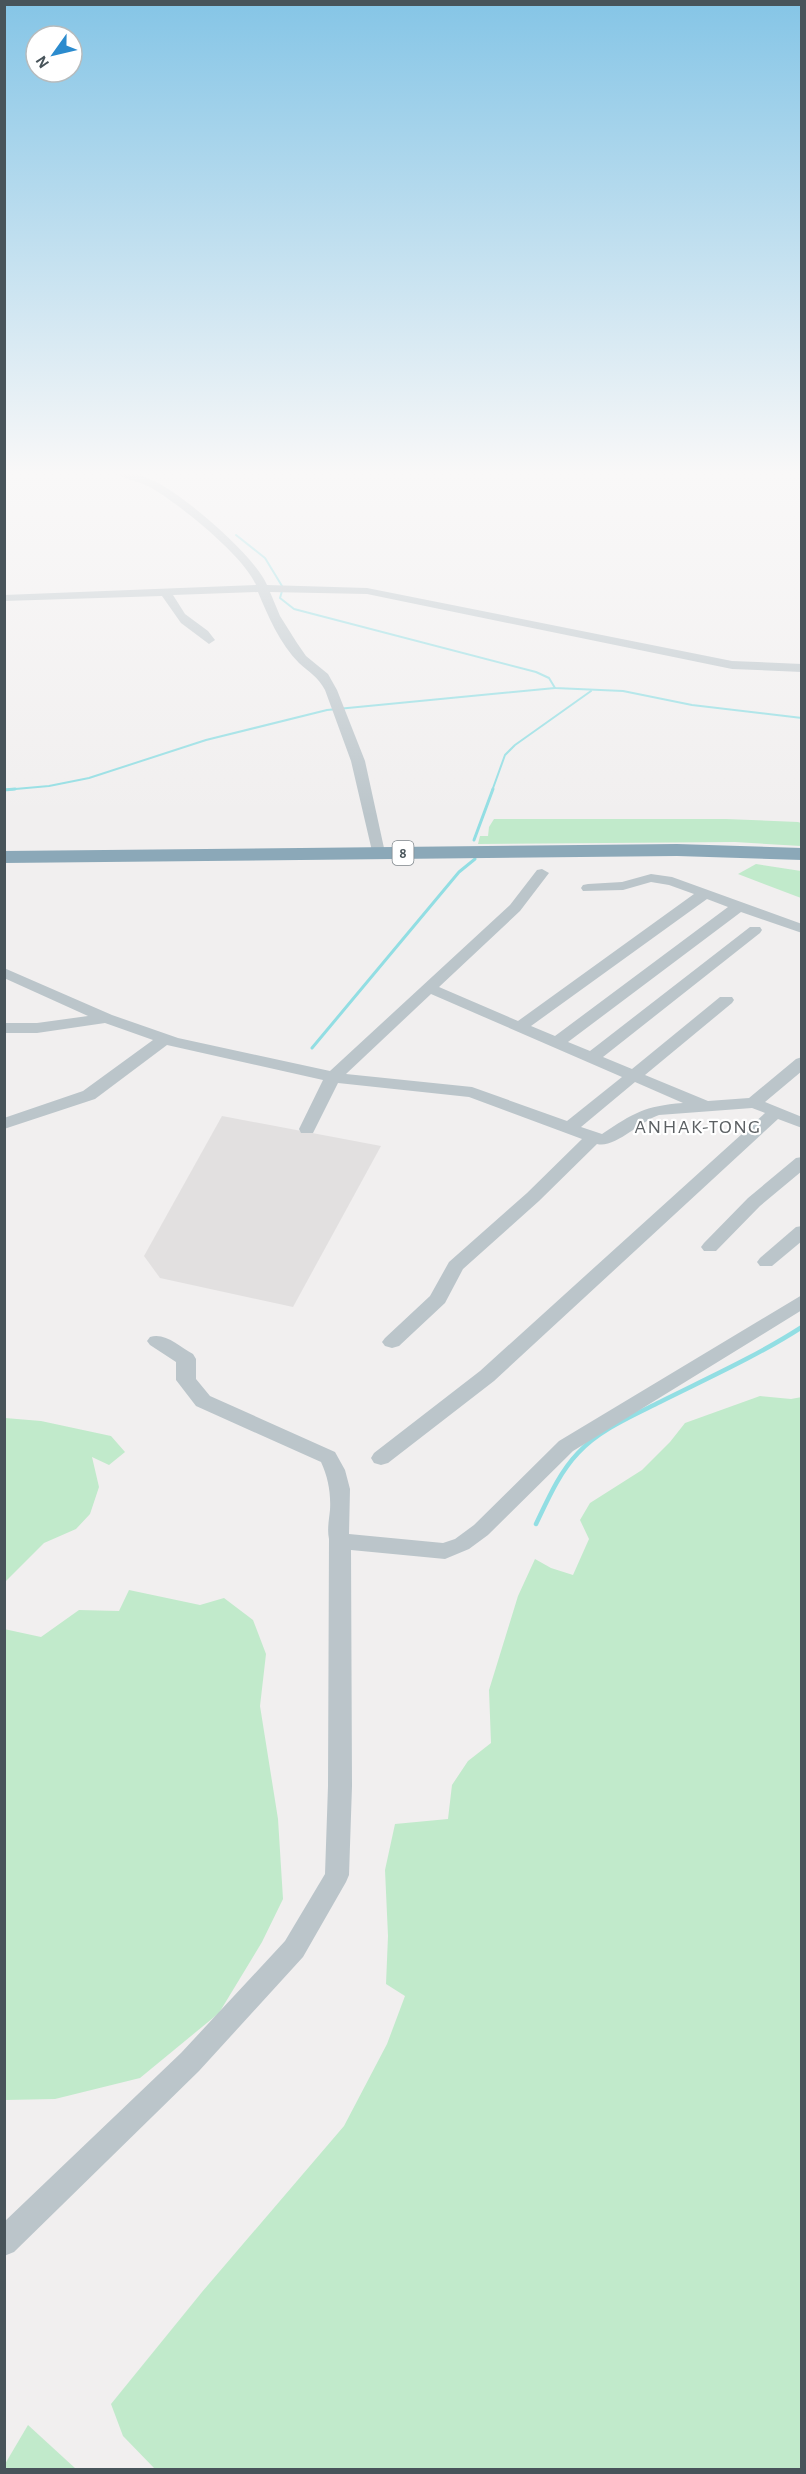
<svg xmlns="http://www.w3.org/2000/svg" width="806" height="2474" font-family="'Alegreya Sans',sans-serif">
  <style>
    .education { fill: #e2e0e0 }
    .green { fill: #c1eacb }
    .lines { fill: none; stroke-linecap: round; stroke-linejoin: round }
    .stream-far2 { stroke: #92dee3; stroke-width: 2 }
    .stream-far1 { stroke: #92dee3; stroke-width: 3 }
    .stream { stroke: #92dee3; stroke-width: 4.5 }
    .minor { fill: #bbc5ca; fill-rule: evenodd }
    .highway { fill: #8ba8b8; fill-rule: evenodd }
    .labels { text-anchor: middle; stroke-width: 4.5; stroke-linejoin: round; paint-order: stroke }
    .shield { fill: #fff; stroke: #7f878c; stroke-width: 1.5 }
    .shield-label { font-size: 15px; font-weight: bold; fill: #48545a }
    .quarter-label { font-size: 20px; letter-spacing: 1.5px; fill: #5c6063; stroke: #fff }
  </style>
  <rect width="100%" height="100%" fill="#f1efef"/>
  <path class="education" d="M222 1116 381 1146 293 1307 160 1278 144 1256Z"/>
  <g class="green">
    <path d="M494 819H726L798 822 801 823V846L735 842 478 844 480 836H488L489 827Z"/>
    <path d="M756 864 801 871V898L738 874Z"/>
    <path d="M760 1396 791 1399 802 1397 801 2469H155L123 2436 111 2404 202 2292 344 2126 387 2044 405 1996 386 1984 388 1936 385 1870 395 1824 448 1819 452 1785 468 1761 491 1743 489 1690 518 1596 535 1559 551 1568 573 1575 589 1539 580 1520 590 1503 642 1470 670 1442 685 1423Z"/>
    <path d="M5 1418 41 1421 111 1436 125 1452 109 1465 92 1457 99 1487 90 1514 76 1529 44 1543 5 1582Z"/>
    <path d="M129 1590 200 1605 224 1598 253 1620 266 1654 260 1706 278 1819 283 1899 262 1942 219 2013 140 2078 55 2099 5 2100 4 1629 41 1637 79 1610 119 1611Z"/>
    <path d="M28 2425 76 2469H5V2464Z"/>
  </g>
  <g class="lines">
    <g class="stream-far2">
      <path d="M236 535 265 558 282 586"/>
      <path d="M282 591 280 598 294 609 536 672 549 678 555 688 623 691 692 705 802 718"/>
      <path d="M4 790 49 786 89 778 206 740 327 710 555 688"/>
      <path d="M492 791 505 755 515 745 591 691"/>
    </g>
    <g class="stream-far1">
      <path d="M4 790 15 789"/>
      <path d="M474 840 493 789"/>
      <path d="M312 1048 459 872 475 859"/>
    </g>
    <path class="stream" d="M536 1524C548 1499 559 1473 578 1453 599 1430 632 1416 660 1402 708 1378 757 1356 802 1327"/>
    <g class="minor">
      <path d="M112 470C128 470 142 475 156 482 185 496 255 556 267 585L367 588 732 661 802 664V672L732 669 367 594 270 592 280 616 297 643 306 656 328 674 337 690 365 761 384 848 382 851H372L351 761 325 690C318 677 309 672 299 663 280 644 268 616 258 592L173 595 185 614 208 631 215 640 209 644 181 623 162 596 4 601V595L256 585C244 556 178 503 150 487 138 481 122 479 112 470Z"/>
      <path d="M542 869 549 873 520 911 439 987 518 1021 694 894 669 885 651 882 623 890 583 891 581 888 583 885 588 884 622 882 651 874 672 877 802 924V933L741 912 568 1042 590 1051 750 927H760L762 930 760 933 603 1057 632 1069 720 997H732L734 1000 732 1003 645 1075 708 1101 749 1098 796 1059 802 1057V1071L765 1102 802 1117V1128L778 1119 494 1381 388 1463 381 1465 374 1463 371 1458 374 1453 480 1371 765 1113 752 1108 659 1115C641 1121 614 1149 597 1144L539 1201 463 1269 445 1303 399 1346 392 1348 385 1346 382 1342 385 1338 430 1296 449 1262 527 1193 582 1139 469 1097 338 1083 313 1133H301L299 1129 323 1080 167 1045 95 1099 4 1129V1118L83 1091 153 1040 105 1023 37 1033H4V1023H37L88 1016 4 978V968L112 1015 178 1038 330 1071 510 905 537 870ZM707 899 728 907 555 1036 531 1026ZM431 994 622 1077 567 1121 472 1087 346 1074ZM635 1082 683 1103C644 1106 634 1113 602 1134L581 1127Z"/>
      <path d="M802 1157V1171L760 1206 716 1251H704L701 1247 704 1243 748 1198 796 1158Z"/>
      <path d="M802 1226V1241L772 1266H760L757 1262 760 1258 796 1227Z"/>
      <path d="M802 1295V1310L573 1451 488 1535 469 1549 445 1559 351 1550 352 1786 349 1875 346 1882 303 1957 199 2071 14 2252 4 2256V2222L181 2053 285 1941 325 1874 328 1786 329 1539C327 1529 329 1520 330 1510 331 1493 328 1477 321 1462L196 1406 176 1380V1362L150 1345 147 1341 150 1337C165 1332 180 1347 193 1354L196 1359V1379L210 1396 335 1452 345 1470 350 1489 349 1534 443 1543 455 1539 474 1525 559 1441Z"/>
    </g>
    <path class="highway" d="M677 844 802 848V860L677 856 4 863V851Z"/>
  </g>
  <linearGradient id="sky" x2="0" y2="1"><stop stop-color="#85c5e6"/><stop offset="0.58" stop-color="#f9f8f8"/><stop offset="1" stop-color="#f9f8f8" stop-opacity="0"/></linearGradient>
  <rect width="806" height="816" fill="url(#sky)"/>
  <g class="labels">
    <rect class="shield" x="392.5" y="841" width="21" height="24" rx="4.5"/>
    <g class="shield-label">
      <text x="403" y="858">8</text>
    </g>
    <g class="quarter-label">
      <text x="698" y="1133">ANHAK-TONG</text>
    </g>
  </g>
  <rect width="806" height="2474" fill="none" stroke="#48545a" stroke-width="12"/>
  <g transform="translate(54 54) rotate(236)"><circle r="28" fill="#ffffff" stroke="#b6bbbd" stroke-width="1.5"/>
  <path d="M0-4.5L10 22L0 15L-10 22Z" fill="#2b8bce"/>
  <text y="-9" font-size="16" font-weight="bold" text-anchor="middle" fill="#48545a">N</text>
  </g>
</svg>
